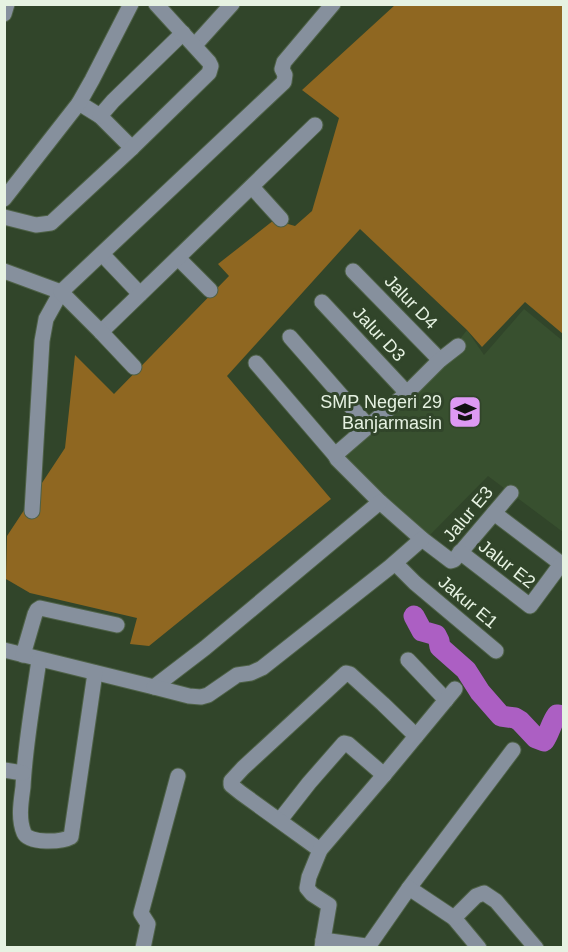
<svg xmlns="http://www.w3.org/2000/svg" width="568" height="952" font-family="Helvetica,sans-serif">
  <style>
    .built { fill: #38502f }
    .forest { fill: #8f6721 }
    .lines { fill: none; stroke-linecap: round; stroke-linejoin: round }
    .river { stroke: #ac5fc3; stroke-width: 21 }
    .minor-casing { stroke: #4e6147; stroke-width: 17 }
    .minor { stroke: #86909d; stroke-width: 15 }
    .labels { text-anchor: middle; stroke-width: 6; stroke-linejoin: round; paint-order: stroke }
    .street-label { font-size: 18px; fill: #e6f2e2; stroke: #31452a }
    .poi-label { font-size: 18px; fill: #e6f2e2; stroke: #31452a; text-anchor: end }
  </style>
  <rect width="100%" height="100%" fill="#31452a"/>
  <path class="built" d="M524 309 563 341V532L488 476 428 537 343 457 460 339 467 330 484 355Z"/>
  <path class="forest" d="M395 5H563V334L525 302 482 347 467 330 360 229 227 376 331 499 149 646 130 644 137 618 30 593 6 579 7 536 65 448 75 355 114 394 229 276 218 264 274 220 295 226 312 211 339 118 302 90Z"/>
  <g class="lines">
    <path class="river" d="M414 616 422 631 436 635 439 641 440 647 466 670 480 692 501 716 515 718 520 721 536 738 544 741C550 732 551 723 557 715L564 716"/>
    <defs>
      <g id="minor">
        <path d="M4 14 7 4"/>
        <path d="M195 45 232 4"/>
        <path d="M79 103 100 116 132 148"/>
        <path d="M100 116 113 101 183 33"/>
        <path d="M252 187 281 219"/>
        <path d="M4 199 79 103 92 80 131 4"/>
        <path d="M4 217 36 225 51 223 132 148 209 73 211 66 209 62 156 4"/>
        <path d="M102 254 140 294"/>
        <path d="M178 258 210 290"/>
        <path d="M4 271 61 292 46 319 42 341 32 511"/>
        <path d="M353 271 440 360"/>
        <path d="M322 302 407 393"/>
        <path d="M101 332 315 125"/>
        <path d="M290 337 368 426"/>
        <path d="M458 346 440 360 407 393 335 455 337 459 380 502 422 539 451 561 454 560 511 493"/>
        <path d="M256 363 335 455"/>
        <path d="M134 367 101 332 61 292 284 82 285 75 282 69 284 62 333 4"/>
        <path d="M494 513 564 566"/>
        <path d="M460 552 530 606 561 564"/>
        <path d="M395 563 415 583 496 651"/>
        <path d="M4 650 154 687 205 648 380 502"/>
        <path d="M23 655 35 614 37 610 40 608 117 625"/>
        <path d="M39 660C33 702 25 745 23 787 21 802 18 819 24 833 29 844 62 842 71 837L95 673"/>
        <path d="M408 660 446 700"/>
        <path d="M154 687 189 696 201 697 208 695 237 675 251 673 262 668 390 567 422 539"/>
        <path d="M4 770 23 773"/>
        <path d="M280 820 309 783 344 743 348 744 384 775"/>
        <path d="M320 850 241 793 231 785V781L243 768 346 673 350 674 383 704 416 736"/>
        <path d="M409 888 513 750"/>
        <path d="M454 918 479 948"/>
        <path d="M323 940 329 905 312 894 307 888 309 877 320 850 384 775 455 689"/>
        <path d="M143 948 148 924 141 913 178 776"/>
        <path d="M322 948 323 940 366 946 370 944 409 888 454 918 476 896 484 893 496 901 536 948"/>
      </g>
    </defs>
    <use href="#minor" class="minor-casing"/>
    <use href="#minor" class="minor"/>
  </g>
  <defs>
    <symbol id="school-square" viewBox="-11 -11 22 22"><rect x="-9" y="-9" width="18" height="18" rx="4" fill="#dd99f3" stroke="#31452a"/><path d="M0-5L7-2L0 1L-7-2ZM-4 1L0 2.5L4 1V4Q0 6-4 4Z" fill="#111"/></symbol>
  </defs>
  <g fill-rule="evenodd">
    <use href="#school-square" x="446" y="393" width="38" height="38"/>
  </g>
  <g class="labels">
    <g class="street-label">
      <text transform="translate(411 302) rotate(46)" y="6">Jalur D4</text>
      <text transform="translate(379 334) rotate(47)" y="6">Jalur D3</text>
      <text transform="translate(468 514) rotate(-50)" y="6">Jalur E3</text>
      <text transform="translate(507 564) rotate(38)" y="6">Jalur E2</text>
      <text transform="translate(468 602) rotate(40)" y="6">Jakur E1</text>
    </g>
    <g class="poi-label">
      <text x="442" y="408">SMP Negeri 29<tspan x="442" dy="21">Banjarmasin</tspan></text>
    </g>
  </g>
  <rect width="568" height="952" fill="none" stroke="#e6f2e2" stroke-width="12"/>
</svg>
